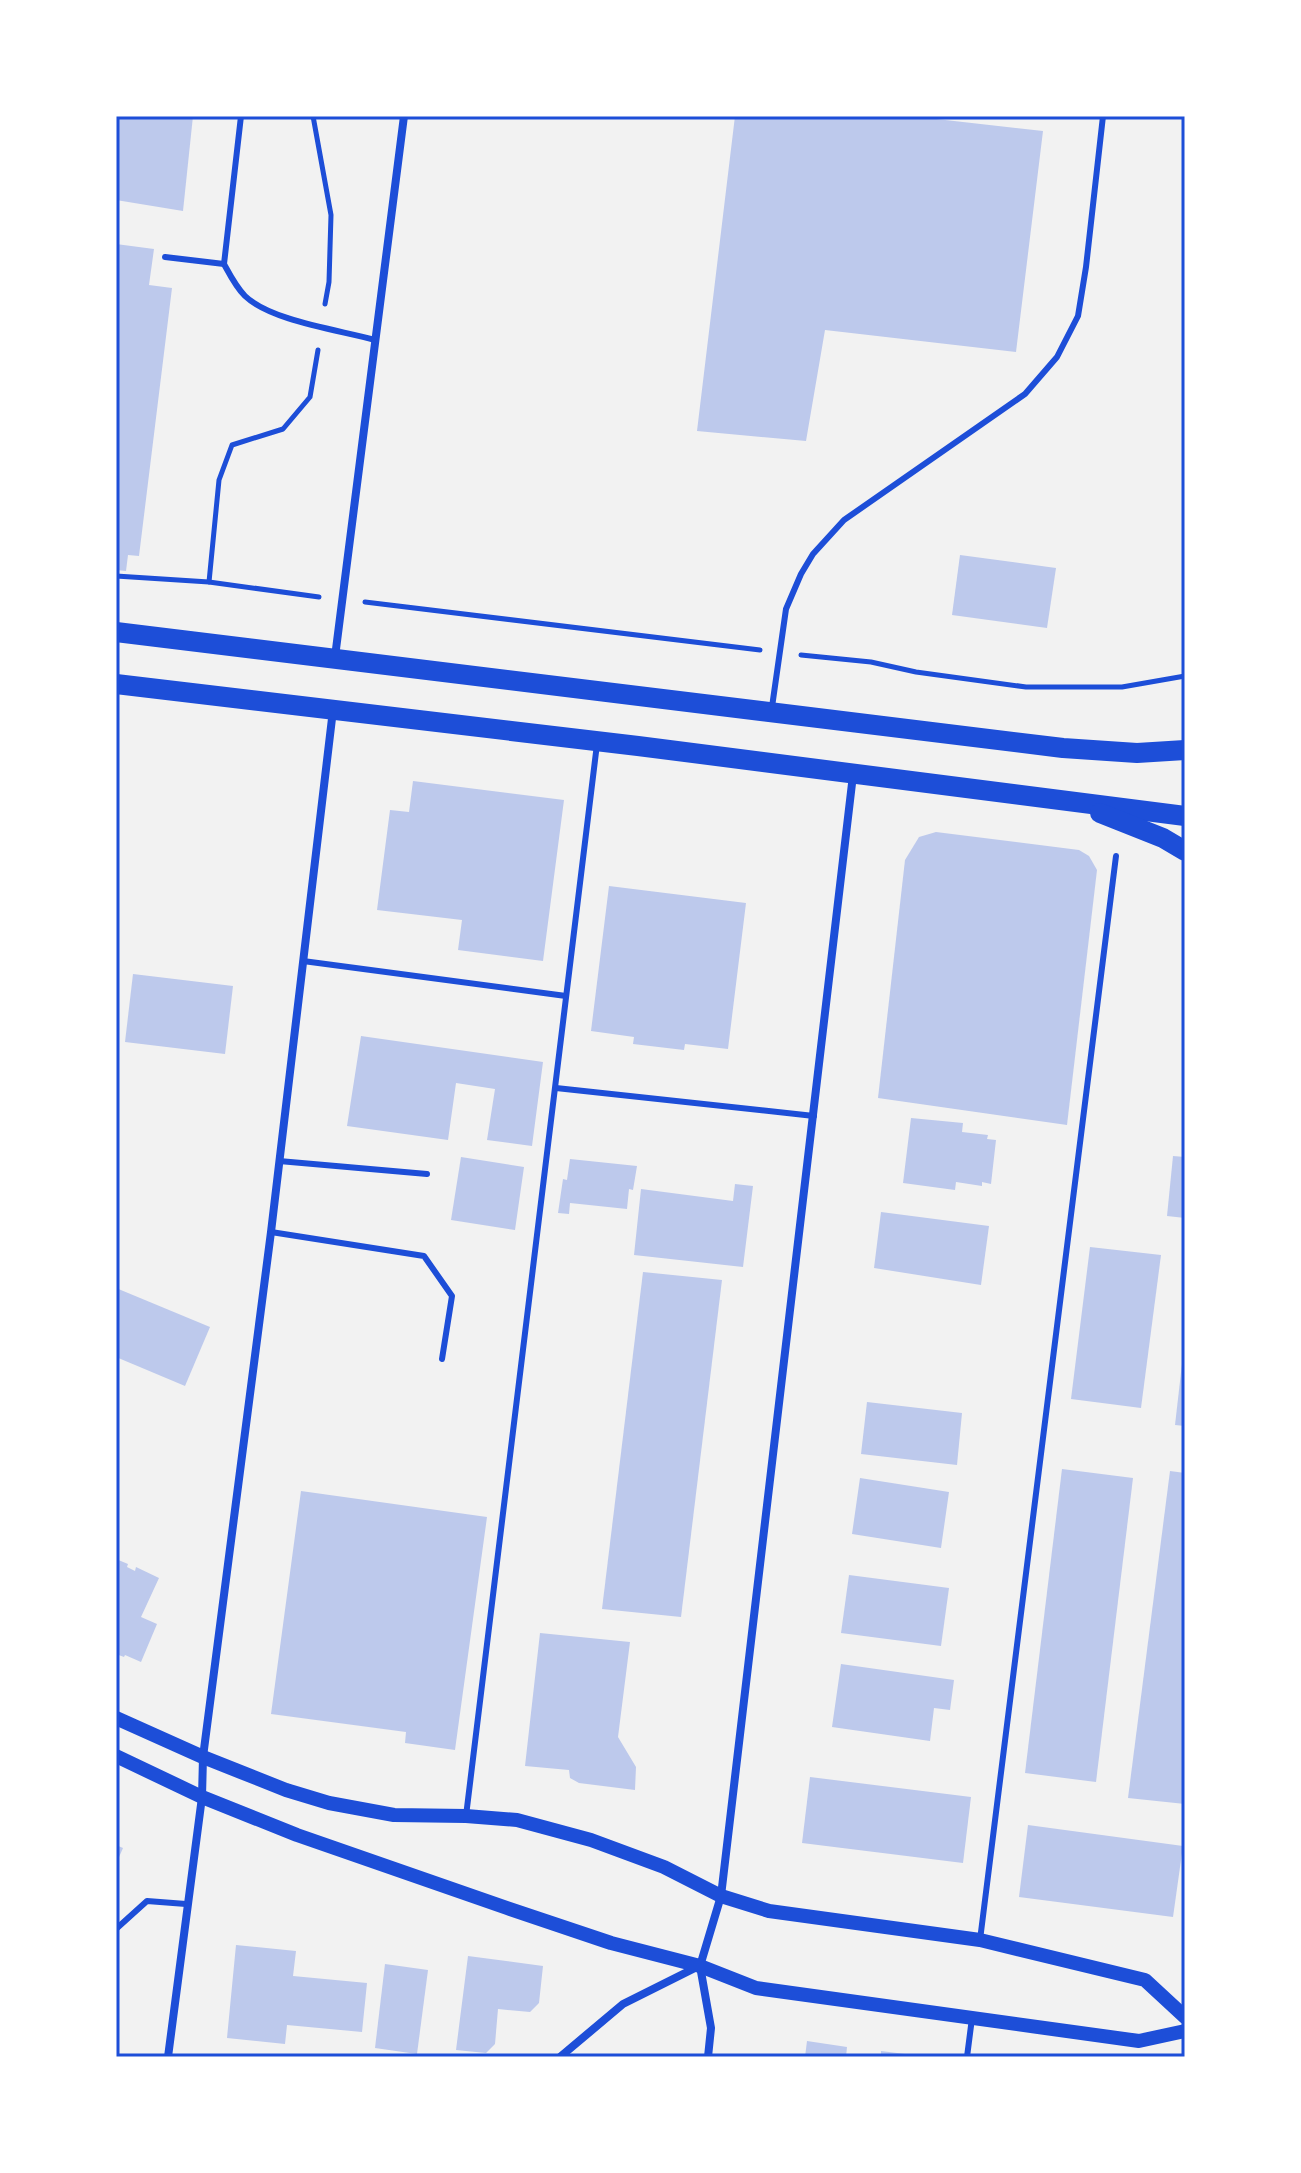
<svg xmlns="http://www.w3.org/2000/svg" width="1301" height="2173" font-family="'Noto Sans',sans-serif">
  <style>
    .building { fill: #bdc9ec }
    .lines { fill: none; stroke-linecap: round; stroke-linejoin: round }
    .path { stroke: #1d4ed8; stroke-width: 5 }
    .service { stroke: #1d4ed8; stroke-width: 6 }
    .minor { stroke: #1d4ed8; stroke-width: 8 }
    .tertiary { stroke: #1d4ed8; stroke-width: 14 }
    .primary { stroke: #1d4ed8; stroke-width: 20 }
    .neatline { fill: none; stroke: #1d4ed8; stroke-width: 3 }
  </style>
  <rect width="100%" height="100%" fill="#f2f2f2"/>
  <g class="building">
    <path d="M116 116H193L183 211 116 200Z"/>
    <path d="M735 116H910L1043 131 1016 352 825 330 806 441 697 431Z"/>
    <path d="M116 244 154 249 149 285 172 288 139 556 128 555 126 571 116 570Z"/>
    <path d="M960 555 1056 568 1047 628 952 615Z"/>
    <path d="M413 781 564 800 543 961 458 950 462 920 377 910 390 810 409 812Z"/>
    <path d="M936 832 1079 850 1089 856 1097 870 1067 1125 878 1098 905 860 919 837Z"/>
    <path d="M609 886 746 903 728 1049 685 1044 684 1050 633 1044 634 1037 591 1031Z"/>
    <path d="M133 974 233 986 225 1054 125 1042Z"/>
    <path d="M361 1036 543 1062 532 1146 487 1140 495 1089 456 1083 448 1140 347 1126Z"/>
    <path d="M911 1118 963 1123 962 1132 988 1135 987 1139 996 1140 991 1184 982 1182V1186L956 1182 955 1190 903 1183Z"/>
    <path d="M1173 1156 1185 1157V1218L1167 1216Z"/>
    <path d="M461 1157 524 1167 515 1230 451 1220Z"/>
    <path d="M570 1159 637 1166 633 1190 629 1189 627 1209 570 1203 569 1214 558 1213 563 1179 567 1180Z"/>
    <path d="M735 1184 753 1186 743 1267 634 1255 641 1189 733 1201Z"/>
    <path d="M881 1212 989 1226 981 1285 874 1268Z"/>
    <path d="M1090 1247 1161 1255 1141 1408 1071 1399Z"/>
    <path d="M643 1272 722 1280 681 1617 602 1609Z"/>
    <path d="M116 1288 210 1327 185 1386 116 1357Z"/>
    <path d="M1183 1355H1185V1426L1175 1425Z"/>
    <path d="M867 1402 962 1413 957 1465 861 1454Z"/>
    <path d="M1062 1469 1133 1478 1096 1782 1025 1773Z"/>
    <path d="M1170 1471 1185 1473V1804L1128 1798Z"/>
    <path d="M860 1478 949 1492 941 1548 852 1534Z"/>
    <path d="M301 1491 487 1517 455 1750 405 1743 406 1732 271 1714Z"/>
    <path d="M116 1559 128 1564 127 1567 135 1571 136 1567 159 1578 141 1617 157 1624 141 1662 125 1655 124 1657 116 1654Z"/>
    <path d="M849 1575 949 1588 941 1646 841 1633Z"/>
    <path d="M540 1633 630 1642 618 1737 636 1767 635 1790 579 1783 570 1778 569 1770 525 1766Z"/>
    <path d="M841 1664 954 1680 950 1710 934 1708 930 1741 832 1727Z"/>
    <path d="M810 1777 971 1797 963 1863 802 1843Z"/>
    <path d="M1028 1825 1183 1846 1173 1917 1019 1897Z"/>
    <path d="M116 1845 123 1848 116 1864Z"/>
    <path d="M236 1945 296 1951 293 1976 367 1983 362 2032 287 2025 285 2044 227 2038Z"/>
    <path d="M468 1956 543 1966 539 2003 530 2012 498 2009 495 2044 486 2053 456 2050Z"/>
    <path d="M385 1964 428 1970 417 2054 375 2048Z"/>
    <path d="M807 2041 847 2047 846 2057H805Z"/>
    <path d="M881 2051 913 2055V2057H881Z"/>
  </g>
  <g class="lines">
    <g class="path">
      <path d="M313 116 331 215 329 282 325 304"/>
      <path d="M116 576 209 582 319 597"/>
      <path d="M209 582 219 480 232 445 283 429 310 397 318 350"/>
      <path d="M365 602 760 650"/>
      <path d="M801 655 871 662 916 672 1026 687H1122L1185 676"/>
    </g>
    <g class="service">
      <path d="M241 116 224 264C230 275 236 287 245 296 271 321 339 330 375 340"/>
      <path d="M165 257 224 264"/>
      <path d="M772 707 786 609 801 574 813 554 844 520 1025 394 1057 357 1078 316 1086 267 1103 116"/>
      <path d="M303 961 566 996"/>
      <path d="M556 1088 814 1116"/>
      <path d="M279 1161 427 1174"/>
      <path d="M271 1232 424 1256 452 1296 442 1359"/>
      <path d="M466 1816 597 744"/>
      <path d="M116 1929 147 1901 186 1904"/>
      <path d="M980 1940 1116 856"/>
      <path d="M967 2057 972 2018"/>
    </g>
    <g class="minor">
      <path d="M335 657 404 116"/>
      <path d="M168 2057 202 1797 203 1757 271 1232 333 710"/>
      <path d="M560 2057 623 2004 699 1966"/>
      <path d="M708 2057 711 2028 700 1966 721 1896 853 775"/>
    </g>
    <g class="tertiary">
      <path d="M116 1718 203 1757 286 1790 329 1803 394 1815 466 1816 517 1820 591 1840 664 1867 721 1896 769 1911 980 1940 1145 1980 1185 2017"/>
      <path d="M116 1756 202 1797 297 1835 507 1908 611 1943 700 1966 756 1988 1139 2041 1185 2031"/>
    </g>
    <g class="primary">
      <path d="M116 632 1063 748 1137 753 1185 750"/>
      <path d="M116 684 638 746 1185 816"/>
      <path d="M1100 813 1163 838 1185 851"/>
    </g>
  </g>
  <rect width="1301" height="2173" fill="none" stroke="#ffffff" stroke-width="236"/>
  <rect x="118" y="118" width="1065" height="1937" class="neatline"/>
</svg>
